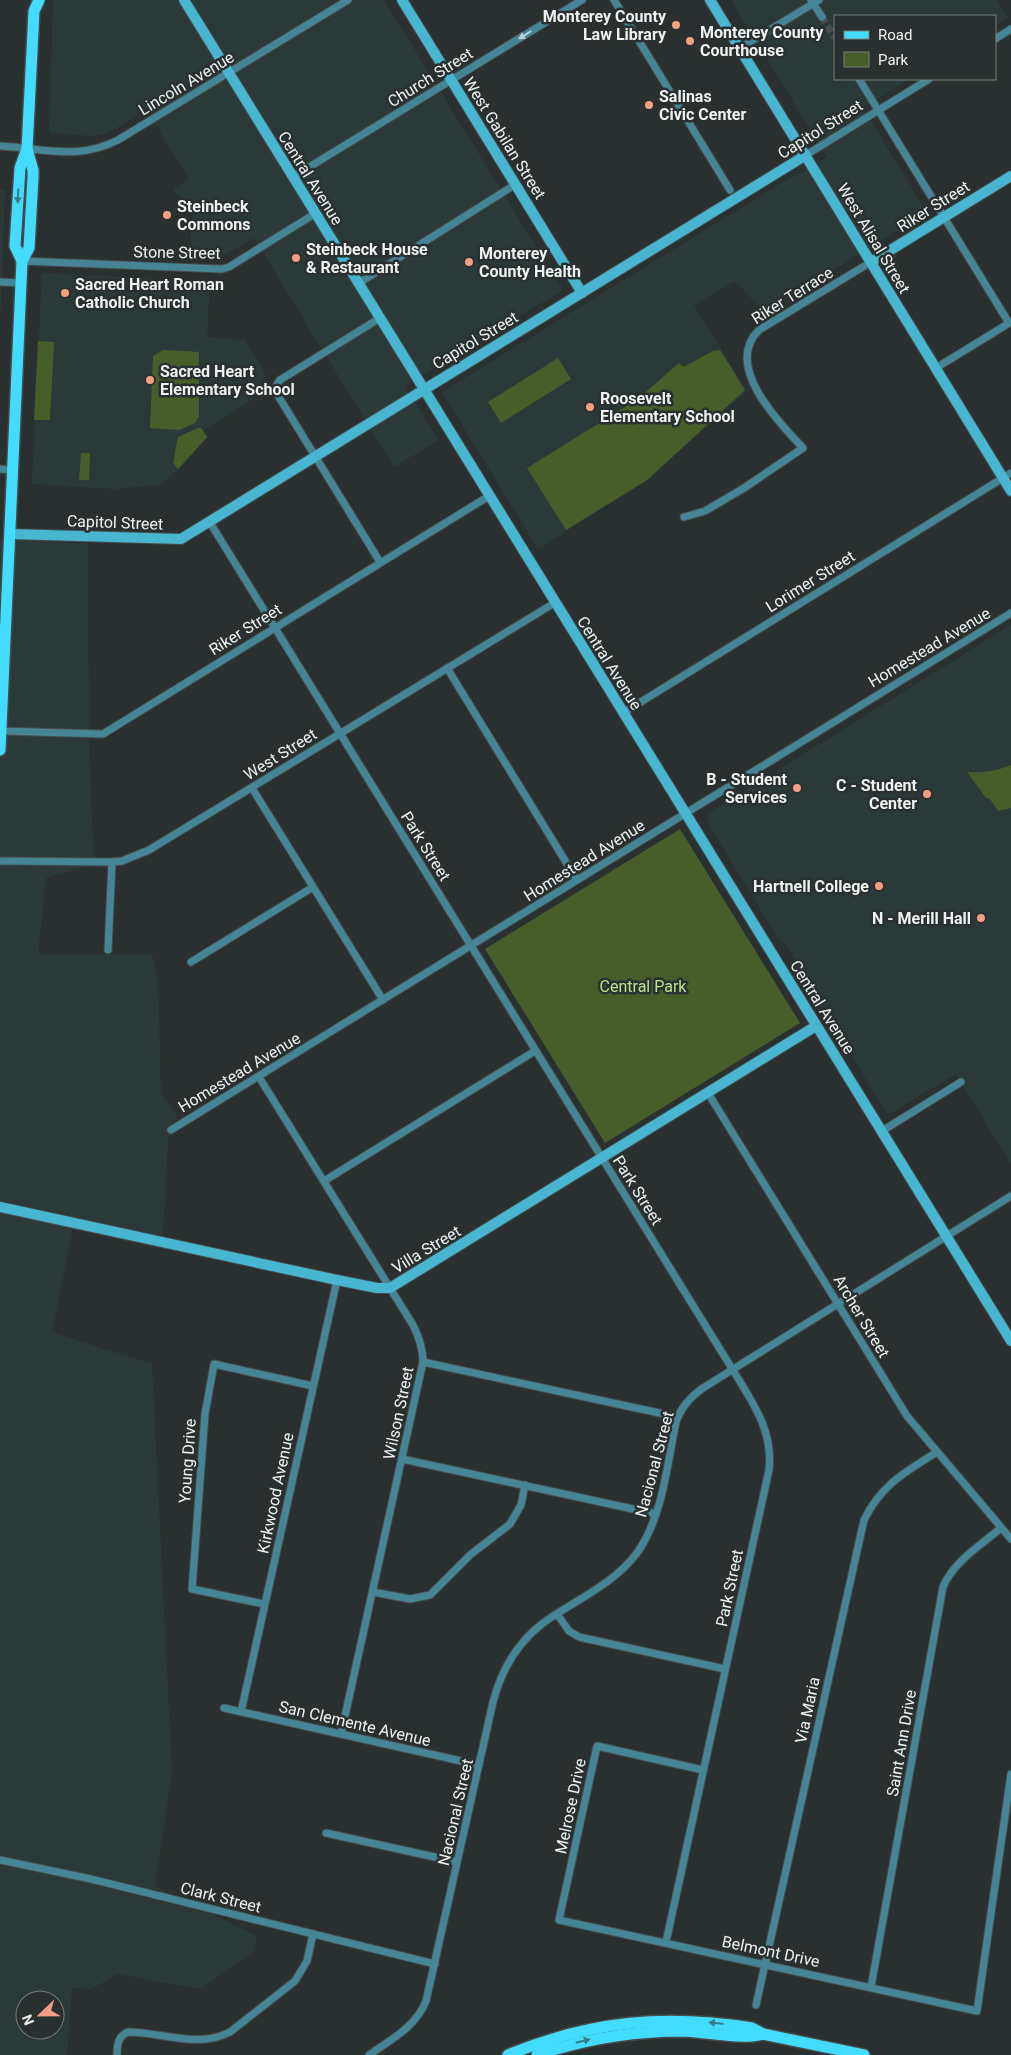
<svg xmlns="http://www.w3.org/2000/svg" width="1011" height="2055" font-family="Roboto,sans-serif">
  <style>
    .built { fill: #2b3a38; fill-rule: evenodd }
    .green { fill: #495d2b }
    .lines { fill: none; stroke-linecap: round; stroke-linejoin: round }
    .street-tunnel { stroke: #474d4c; stroke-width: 7; stroke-dasharray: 7 3.5; stroke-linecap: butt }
    .street-casing { stroke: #454b4a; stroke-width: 9 }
    .secondary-casing { stroke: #454b4a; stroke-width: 12 }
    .primary-casing { stroke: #454b4a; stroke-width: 14 }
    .street { stroke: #468595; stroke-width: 7 }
    .secondary { stroke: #48b6d0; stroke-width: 10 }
    .primary { stroke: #44dcfe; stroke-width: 11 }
    .oneway { fill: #bcd1d6 }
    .oneway2 { fill: #367d8c }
    .poi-dot { fill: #f39f85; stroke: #2a302f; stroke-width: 2 }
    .labels { text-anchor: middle; stroke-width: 5; stroke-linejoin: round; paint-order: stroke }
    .poi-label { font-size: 16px; font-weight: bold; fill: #eef2f2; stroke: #2a302f; text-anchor: start }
    .street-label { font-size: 16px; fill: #eef2f2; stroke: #2a302f }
    .park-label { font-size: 16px; fill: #bde287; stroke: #2a302f }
  </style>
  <rect width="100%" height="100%" fill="#2a302f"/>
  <g class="built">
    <path d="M53 0H384L563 290 405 386 439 440 394 467 254 238 221 257H190L192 212 173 189 189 179 146 109 110 132 101 135 91 136 52 133 49 131Z"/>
    <path d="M731 0H997L1008 17 995 25V16H835V79H909L863 107 927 213 764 312 735 281 694 305 747 391 649 479 538 549 442 392 796 174H799L827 157Z"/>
    <path d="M0 190H5L0 327Z"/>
    <path d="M42 273 210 281 207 337 245 340 266 375 260 384 263 393 204 430 208 437 182 467 159 485 114 489 32 484Z"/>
    <path d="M0 538 88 544 89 746 94 864 46 878 38 954H152L158 978 161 1093 177 1117 168 1140 163 1235 73 1227 52 1332 152 1364 172 1772 155 1886 257 1936 254 1951 201 1989 117 1974 92 1989 72 1988 67 2055H0ZM25 2000H55V2030H25Z"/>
    <path d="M1011 625V1164L956 1074 889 1114 887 1113 799 971V967L786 943 780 941 712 830 707 819 708 814 712 811Z"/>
  </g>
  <g class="green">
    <path d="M38 341 54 342 50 420H34Z"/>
    <path d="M163 350 199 352V416L195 423 179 430 150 428 153 356Z"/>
    <path d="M720 350 745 390 647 480 566 530 527 468 638 399 679 363 683 367 713 351Z"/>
    <path d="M558 358 571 379 501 423 488 402Z"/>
    <path d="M198 428H201L207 437 178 469 173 463 178 437Z"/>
    <path d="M81 453H90L89 480H79Z"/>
    <path d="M1011 765V808L998 811 990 799 986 798 967 772C984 773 996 771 1011 765Z"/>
    <path d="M680 829 800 1023 605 1143 485 949Z"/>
  </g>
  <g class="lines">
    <path class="street-tunnel" d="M822 17 835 38"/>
    <defs>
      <g id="street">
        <path d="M614 0 730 190"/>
        <path d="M811 0 822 17"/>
        <path d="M995 39 1011 29"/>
        <path d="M740 48 819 0"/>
        <path d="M859 79 1009 323"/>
        <path d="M0 146C43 148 77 161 118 140L348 0"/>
        <path d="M806 155 929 79"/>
        <path d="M293 177 582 0"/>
        <path d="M22 261 222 269 229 267 316 213"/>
        <path d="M0 282 21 283"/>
        <path d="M359 283 516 184"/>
        <path d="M380 318 280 380 276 386 277 394 380 562"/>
        <path d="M936 368 1011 322"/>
        <path d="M0 469 13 470"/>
        <path d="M684 517 705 511 744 488 803 448C778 422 723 365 759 330L871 262"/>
        <path d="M209 521 739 1380C757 1409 773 1435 769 1470L666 1942"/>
        <path d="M447 668 577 880"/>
        <path d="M623 713 1011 473"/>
        <path d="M1 731 103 734 489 496"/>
        <path d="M252 788 383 1000"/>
        <path d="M0 861 112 862 122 861 149 850 556 602"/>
        <path d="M108 950 112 862"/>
        <path d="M191 962 313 887"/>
        <path d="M259 1077 413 1325C419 1337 423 1348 423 1362L341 1734"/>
        <path d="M708 1093 907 1416 1011 1539"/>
        <path d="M171 1130 1011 613"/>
        <path d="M882 1131 961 1082"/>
        <path d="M324 1181 535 1051"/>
        <path d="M423 1362 678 1417"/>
        <path d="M402 1459 656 1514"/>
        <path d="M373 1592 410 1599 430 1595 470 1555 510 1524 521 1505 525 1485"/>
        <path d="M264 1604 192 1589 205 1414 214 1364 313 1386"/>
        <path d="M557 1614 569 1631 579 1637 725 1669"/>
        <path d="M224 1708 479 1765"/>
        <path d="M241 1712 337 1280"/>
        <path d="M703 1770 597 1746 559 1920 977 2011 1011 1774"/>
        <path d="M326 1833 457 1862"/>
        <path d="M0 1860 91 1879 435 1964"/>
        <path d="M871 1987 943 1587C953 1562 981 1545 1001 1528"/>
        <path d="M756 2005 864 1520C881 1485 905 1472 937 1452"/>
        <path d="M117 2055C117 2045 118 2036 128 2032 162 2032 198 2049 230 2032L295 1981 307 1961 313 1934"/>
        <path d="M369 2055C390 2040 416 2027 426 2001L493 1702C501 1671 517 1643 543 1623 575 1600 613 1585 637 1553 663 1516 667 1465 676 1422 681 1407 690 1397 703 1388L1011 1196"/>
      </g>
      <g id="secondary">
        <path d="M184 0 1011 1341"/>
        <path d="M402 0 582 293"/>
        <path d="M710 0 1011 491"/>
        <path d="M871 262 1011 176"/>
        <path d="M10 534 181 539 806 155"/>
        <path d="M0 1207 337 1280 377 1288H390L816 1026"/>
      </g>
      <g id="primary">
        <path d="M22 261 29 248 33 177V170L27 149 34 11 39 0"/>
        <path d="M0 750 22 261 15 246 20 168 27 149"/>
        <path d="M508 2055C590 2021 665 2014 752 2028L763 2034 864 2055"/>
        <path d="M537 2055C585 2039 632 2031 683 2031 707 2032 741 2040 763 2034"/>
      </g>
    </defs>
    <use href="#street" class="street-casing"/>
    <use href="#secondary" class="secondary-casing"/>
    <use href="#primary" class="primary-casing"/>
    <use href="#street" class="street"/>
    <use href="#secondary" class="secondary"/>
    <use href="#primary" class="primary"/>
  </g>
  <defs><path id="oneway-solid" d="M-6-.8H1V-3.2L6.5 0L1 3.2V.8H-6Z" transform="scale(1.25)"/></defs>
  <use class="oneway" href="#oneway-solid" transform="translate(525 35) rotate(148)"/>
  <g class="oneway2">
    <use href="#oneway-solid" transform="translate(18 196) rotate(93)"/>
    <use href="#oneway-solid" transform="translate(716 2023) rotate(-175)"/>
    <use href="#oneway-solid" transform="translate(583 2041) rotate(-13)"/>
  </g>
  <g class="poi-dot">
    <circle cx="676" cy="25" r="5"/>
    <circle cx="690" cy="41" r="5"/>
    <circle cx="649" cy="105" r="5"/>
    <circle cx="167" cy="215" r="5"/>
    <circle cx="296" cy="258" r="5"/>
    <circle cx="469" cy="262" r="5"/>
    <circle cx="65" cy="293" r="5"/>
    <circle cx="150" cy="380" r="5"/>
    <circle cx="590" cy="407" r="5"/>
    <circle cx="797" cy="788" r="5"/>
    <circle cx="927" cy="794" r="5"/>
    <circle cx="879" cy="886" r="5"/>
    <circle cx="981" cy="918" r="5"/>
  </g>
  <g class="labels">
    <g class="poi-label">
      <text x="666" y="22" text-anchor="end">Monterey County<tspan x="666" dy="18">Law Library</tspan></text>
      <text x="700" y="38">Monterey County<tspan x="700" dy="18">Courthouse</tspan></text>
      <text x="659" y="102">Salinas<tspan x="659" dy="18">Civic Center</tspan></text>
      <text x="177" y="212">Steinbeck<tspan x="177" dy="18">Commons</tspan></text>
      <text x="306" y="255">Steinbeck House<tspan x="306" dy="18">&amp; Restaurant</tspan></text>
      <text x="479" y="259">Monterey<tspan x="479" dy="18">County Health</tspan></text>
      <text x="75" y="290">Sacred Heart Roman<tspan x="75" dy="18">Catholic Church</tspan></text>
      <text x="160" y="377">Sacred Heart<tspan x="160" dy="18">Elementary School</tspan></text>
      <text x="600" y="404">Roosevelt<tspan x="600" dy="18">Elementary School</tspan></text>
      <text x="787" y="785" text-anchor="end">B - Student<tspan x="787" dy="18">Services</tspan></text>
      <text x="917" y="791" text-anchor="end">C - Student<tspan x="917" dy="18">Center</tspan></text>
      <text x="869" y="892" text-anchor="end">Hartnell College</text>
      <text x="971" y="924" text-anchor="end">N - Merill Hall</text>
    </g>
    <g class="street-label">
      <text transform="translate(430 77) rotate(-32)" y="6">Church Street</text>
      <text transform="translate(186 83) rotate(-31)" y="6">Lincoln Avenue</text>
      <text transform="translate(820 129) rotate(-32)" y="6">Capitol Street</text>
      <text transform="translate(505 138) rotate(58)" y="6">West Gabilan Street</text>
      <text transform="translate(311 178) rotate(58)" y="6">Central Avenue</text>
      <text transform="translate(933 206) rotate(-32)" y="6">Riker Street</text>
      <text transform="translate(874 238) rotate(59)" y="6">West Alisal Street</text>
      <text transform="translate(177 252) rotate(1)" y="6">Stone Street</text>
      <text transform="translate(792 295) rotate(-32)" y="6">Riker Terrace</text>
      <text transform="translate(475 340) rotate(-31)" y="6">Capitol Street</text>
      <text transform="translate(115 522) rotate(2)" y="6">Capitol Street</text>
      <text transform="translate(810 581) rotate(-32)" y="6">Lorimer Street</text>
      <text transform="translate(245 629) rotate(-32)" y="6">Riker Street</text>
      <text transform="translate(929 647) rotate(-31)" y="6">Homestead Avenue</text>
      <text transform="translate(610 663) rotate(58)" y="6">Central Avenue</text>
      <text transform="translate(280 754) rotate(-32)" y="6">West Street</text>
      <text transform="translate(426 846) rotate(58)" y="6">Park Street</text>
      <text transform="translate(584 860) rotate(-32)" y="6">Homestead Avenue</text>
      <text transform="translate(823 1007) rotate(58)" y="6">Central Avenue</text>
      <text transform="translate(239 1072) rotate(-31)" y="6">Homestead Avenue</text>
      <text transform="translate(638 1190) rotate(58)" y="6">Park Street</text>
      <text transform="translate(426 1249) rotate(-31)" y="6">Villa Street</text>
      <text transform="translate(862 1316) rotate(59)" y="6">Archer Street</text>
      <text transform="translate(398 1413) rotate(-78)" y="6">Wilson Street</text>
      <text transform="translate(187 1461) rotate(-86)" y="6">Young Drive</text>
      <text transform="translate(654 1464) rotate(-75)" y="6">Nacional Street</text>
      <text transform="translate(275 1493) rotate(-78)" y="6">Kirkwood Avenue</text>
      <text transform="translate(729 1588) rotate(-78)" y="6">Park Street</text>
      <text transform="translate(807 1710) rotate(-78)" y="6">Via Maria</text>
      <text transform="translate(355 1723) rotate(13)" y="6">San Clemente Avenue</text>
      <text transform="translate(901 1743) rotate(-80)" y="6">Saint Ann Drive</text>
      <text transform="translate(570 1806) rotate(-78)" y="6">Melrose Drive</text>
      <text transform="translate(455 1812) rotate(-77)" y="6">Nacional Street</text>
      <text transform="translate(221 1897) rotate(14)" y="6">Clark Street</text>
      <text transform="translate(771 1951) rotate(12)" y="6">Belmont Drive</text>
    </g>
    <g class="park-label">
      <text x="643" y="992">Central Park</text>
    </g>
  </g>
  <rect x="834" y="15" width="162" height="65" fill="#2a302f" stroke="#787e7d"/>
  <rect x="844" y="31" width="25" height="8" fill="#44dcfe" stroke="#787e7d"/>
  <text x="878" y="40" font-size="15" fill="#eef2f2">Road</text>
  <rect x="844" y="52" width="25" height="15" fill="#495d2b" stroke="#787e7d"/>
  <text x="878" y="65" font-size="15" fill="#eef2f2">Park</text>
  <g transform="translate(40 2015) rotate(248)"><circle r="24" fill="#2a302f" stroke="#787e7d"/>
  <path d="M0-4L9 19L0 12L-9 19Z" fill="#f39f85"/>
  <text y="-8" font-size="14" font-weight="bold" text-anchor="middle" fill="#eef2f2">N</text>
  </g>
</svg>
